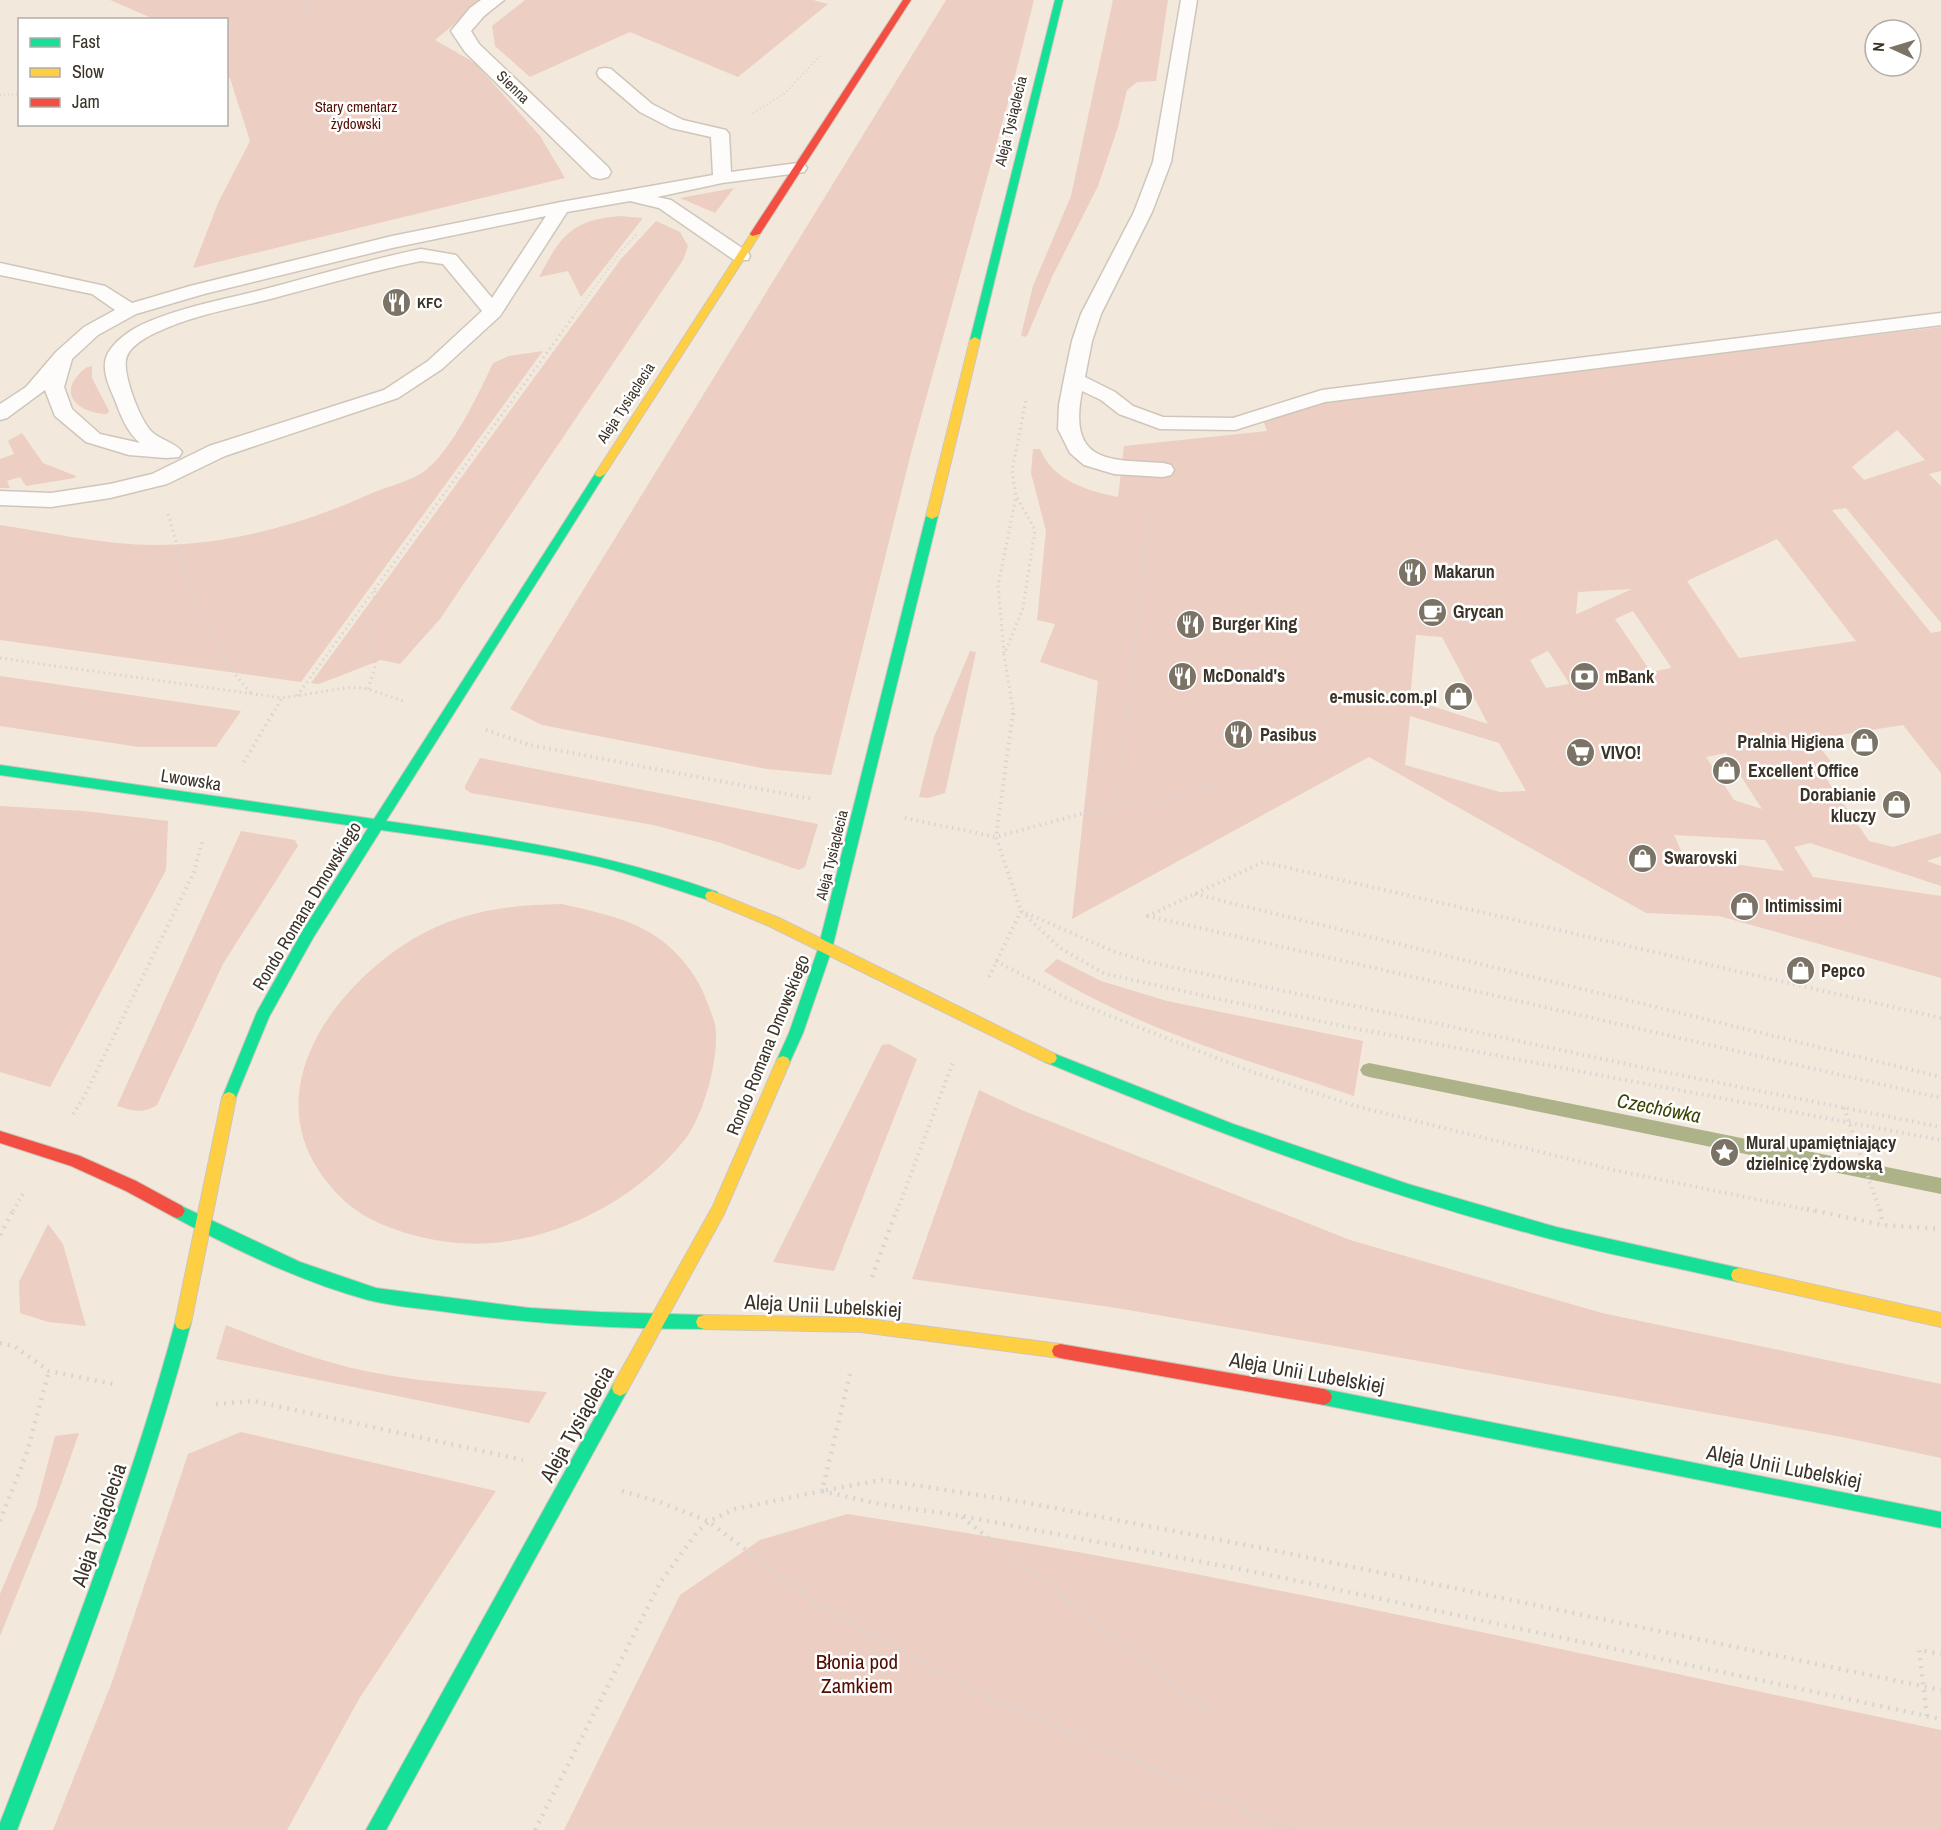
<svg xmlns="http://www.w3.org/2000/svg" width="1941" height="1830" font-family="'Archivo Narrow',sans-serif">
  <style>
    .green { fill: #eccec2; fill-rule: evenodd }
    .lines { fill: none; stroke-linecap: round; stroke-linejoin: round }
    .stream { fill: #adb289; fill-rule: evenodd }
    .lane-casing { stroke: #cfc6bb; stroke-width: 3 }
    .street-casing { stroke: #cfc6bb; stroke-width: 3 }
    .fast-casing { stroke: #cfc6bb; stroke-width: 2 }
    .slow-casing { stroke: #cfc6bb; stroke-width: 2 }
    .jam-casing { stroke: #cfc6bb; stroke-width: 2 }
    .path-far3 { stroke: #d8d5d2; stroke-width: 2; stroke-dasharray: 1 3; stroke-linecap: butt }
    .path-far2 { stroke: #d8d5d2; stroke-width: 3; stroke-dasharray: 1.5 4; stroke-linecap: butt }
    .path-far1 { stroke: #d8d5d2; stroke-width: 4; stroke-dasharray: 1.5 4.5; stroke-linecap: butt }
    .path { stroke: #d8d5d2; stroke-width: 4.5; stroke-dasharray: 2 6; stroke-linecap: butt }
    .lane { fill: #fdfcfa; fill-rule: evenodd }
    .street { fill: #fdfcfa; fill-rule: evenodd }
    .fast { fill: #16e098; fill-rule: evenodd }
    .slow { fill: #ffcf43; fill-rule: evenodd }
    .jam { fill: #f24e42; fill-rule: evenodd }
    .labels { text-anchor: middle; stroke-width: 5; stroke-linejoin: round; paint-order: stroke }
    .far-street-label { font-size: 15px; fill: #3b3327; stroke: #fff }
    .far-park-label { font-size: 15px; fill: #550e02; stroke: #fff }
    .far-poi-label { font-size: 15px; font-weight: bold; fill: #3b3327; stroke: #fff; text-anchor: start }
    .poi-label { font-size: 18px; font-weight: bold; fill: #3b3327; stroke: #fff; text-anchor: start }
    .street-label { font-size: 18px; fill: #3b3327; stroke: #fff }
    .water-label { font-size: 20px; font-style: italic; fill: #3a4402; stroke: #fff }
    .near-street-label { font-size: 21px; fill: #3b3327; stroke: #fff }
    .near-park-label { font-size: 21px; fill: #550e02; stroke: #fff }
  </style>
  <rect width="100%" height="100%" fill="#f2e9dc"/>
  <g class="green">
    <path d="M110 0H484L435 40 475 63 540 136 565 178 193 268 218 203 250 141 230 78 227 79 226 20 154 19Z"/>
    <path d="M525 0H813L828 4 738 77 630 32 530 77 495 46 492 26Z"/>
    <path d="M946 0H1034L1012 88 912 449 831 775 767 769 542 725 510 709Z"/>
    <path d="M1113 0H1168L1156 81 1137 82 1127 90 1118 127 1098 186 1052 277 1027 336 1024 337 1021 335 1033 286 1071 196Z"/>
    <path d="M734 188 715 213 680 198Z"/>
    <path d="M620 216 643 218 581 297 568 271 539 277C561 236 571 220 620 216Z"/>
    <path d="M656 221 680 232 688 246 683 260 440 619 400 664 381 660 319 684 311 683 621 259Z"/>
    <path d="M1941 327V471L1929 474 1941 486V623L1846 508 1832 510 1931 633 1941 631V773L1903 725 1814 739 1840 774 1825 777 1869 841 1893 847 1941 833V856L1927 861 1941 866V886L1810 843 1794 847 1813 877 1941 896V978L1719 916 1646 913 1369 757 1072 919 1098 681 1040 662 1055 624 1037 620 1046 531 1031 473 1033 449H1040C1053 481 1088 491 1118 497L1124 446 1267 431 1258 408ZM1897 430 1925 460 1864 480 1852 467ZM1777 539 1856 641 1739 658 1687 581ZM1632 589 1577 614H1576L1578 592ZM1633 611 1671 667V668L1651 672 1615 619ZM1416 635 1442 637 1488 724 1410 699ZM1548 651 1569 683V684L1546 688 1530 660ZM1410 716 1499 743 1526 791 1500 792 1405 765ZM1726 753 1762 809 1734 800 1706 757ZM1674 835 1765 840 1784 871 1684 857Z"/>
    <path d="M543 351 301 682 0 640V525C39 531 78 539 117 543 202 552 294 529 372 493 387 487 414 480 426 470 453 448 478 395 493 363L509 356Z"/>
    <path d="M92 366V378L109 411 107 414C84 414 56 397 80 373 84 369 86 367 92 366Z"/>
    <path d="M22 433 43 463 76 476 75 478 26 486 20 477 7 481 10 488H0V459L14 454 8 441Z"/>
    <path d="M970 651 976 652 945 793 928 798 919 797 934 737Z"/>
    <path d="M0 676 241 711 216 747H139L0 726Z"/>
    <path d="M480 758 818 824 805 867 799 870 718 842 653 825 471 793 465 789V786Z"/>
    <path d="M0 806 84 811 168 821 166 870 50 1087 0 1072Z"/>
    <path d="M241 831 295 840 298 846 223 964 157 1105C142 1114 133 1111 117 1106Z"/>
    <path d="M562 904C590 911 621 916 647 931 673 945 698 974 707 1002 710 1009 713 1017 715 1024 720 1055 705 1112 686 1138 645 1191 576 1231 509 1241 466 1248 422 1241 381 1224 355 1213 335 1195 319 1171 261 1083 337 985 413 939 460 911 507 905 562 904Z"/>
    <path d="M1057 959 1101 981 1167 1001 1363 1041 1354 1096C1249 1061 1138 1029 1044 971Z"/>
    <path d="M889 1044 917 1059 834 1271 773 1262 882 1045Z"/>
    <path d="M979 1090 1024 1111 1350 1240 1602 1313 1941 1384V1458L1842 1437 1335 1346 1117 1308 912 1279Z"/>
    <path d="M48 1224 63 1244 86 1326 48 1322 20 1313 19 1282Z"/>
    <path d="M226 1325C271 1343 317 1361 365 1371 424 1383 487 1386 547 1392L529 1423 216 1359Z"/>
    <path d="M241 1432 496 1491 359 1699 287 1830H53L112 1682 188 1454Z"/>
    <path d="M79 1433 60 1487 0 1636V1594L36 1508 55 1436Z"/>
    <path d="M847 1514C1214 1569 1577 1654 1941 1730V1830H564L680 1595 760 1540Z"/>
  </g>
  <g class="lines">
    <path class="stream" d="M1369 1063 1941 1178V1194L1369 1077 1363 1075 1360 1070 1363 1065Z"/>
    <defs>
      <g id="lane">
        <path d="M1181 0H1197L1171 162 1152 212 1101 314 1092 341 1085 377 1115 392 1133 406 1163 417 1233 418 1322 390 1941 313V325L1325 402 1235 430 1160 429 1119 414 1101 400 1082 391C1068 463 1107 460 1163 463L1171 465 1174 470 1171 475 1163 477 1114 474 1084 465 1070 453 1058 429 1059 405 1064 379 1072 341 1081 314 1134 212 1153 162Z"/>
        <path d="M605 68 611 69 652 104 683 120 726 130 729 134 731 172 798 163 804 164 807 168 804 172 798 173 722 183 657 197 671 200 748 252 750 256 748 260H734L659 208 630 201 567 212 500 316 442 369 398 398 225 456 167 484 110 498 51 507 0 505V491L51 493 110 484 152 474 209 446 384 390 428 361 482 311 443 264 421 261C371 271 323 285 274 298 235 308 192 315 155 333 145 338 128 347 126 360 123 375 140 421 152 432 160 440 175 442 182 452L179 457 166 458 129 455 86 442 55 416 45 390 7 418 0 420V404L26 387 56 352 84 327 115 310 92 294 0 275V263L105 286 132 303 190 286 392 236 561 202 713 175 711 137 671 128 640 112 599 77 597 73 599 69ZM546 216 492 298 456 255 421 249C367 260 315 276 261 290 222 300 181 307 143 324 130 330 116 340 108 353 100 368 109 386 115 400 121 416 127 432 140 443L100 434 72 409 64 387 72 359 98 335 136 314 204 294 392 248Z"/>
      </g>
      <path id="street" d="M481 0H504L484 16 471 31 479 44 608 167 611 172 608 177 600 179 592 177 465 52 451 31 470 8Z"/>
      <g id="fast">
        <path d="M1055 0H1063L980 340 975 343 970 340Z"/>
        <path d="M600 471 605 474 386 821C499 837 609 853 717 892L719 896 717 900 712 901C672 889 634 874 594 865 524 849 452 840 381 830L313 938 269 1017 234 1102 229 1104 224 1102 222 1098 257 1012 303 930 368 828 0 775V765L374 819 595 474Z"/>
        <path d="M932 513 938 516 832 949 803 1033 788 1066 783 1068 778 1066 776 1062 789 1033 818 949 926 516Z"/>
        <path d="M1050 1052 1233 1124 1408 1184 1556 1227 1739 1268 1745 1270 1747 1275 1745 1280 1739 1282C1670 1266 1600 1253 1532 1234 1365 1189 1204 1128 1045 1062L1043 1058 1045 1054Z"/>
        <path d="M177 1204 300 1262 376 1288 530 1308 600 1312 704 1315 710 1317 712 1322 710 1327 704 1329C616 1329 528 1324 440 1311 416 1308 392 1306 368 1300 299 1281 234 1249 172 1216L169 1211 172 1206Z"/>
        <path d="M183 1316 189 1318 191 1323C145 1496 81 1663 17 1830H0V1823C64 1658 129 1494 175 1323L177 1318Z"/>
        <path d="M620 1380 626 1383 628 1388 626 1393 386 1830H366L614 1383Z"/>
        <path d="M1324 1389 1941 1512V1528L1324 1405 1318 1402 1316 1397 1318 1392Z"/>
      </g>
      <g id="slow">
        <path d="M752 232 760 234 605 474 600 477 596 476 595 474Z"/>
        <path d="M975 337 980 340 938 516 932 519 926 516 970 340Z"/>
        <path d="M712 891 779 918 1055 1054 1057 1058 1055 1062 1050 1064 1045 1062 769 926 707 900 705 896 707 892Z"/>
        <path d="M783 1056 788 1058 790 1062 724 1214 626 1393 620 1396 614 1393 612 1388 614 1383 713 1206 776 1062 778 1058Z"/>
        <path d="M229 1092 234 1094 236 1098 191 1323 189 1328 183 1330 177 1328 175 1323 222 1098 224 1094Z"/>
        <path d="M1739 1268 1941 1313V1327L1739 1282 1733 1280 1731 1275 1733 1270Z"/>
        <path d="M704 1315 861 1318 1060 1344 1066 1346 1068 1351 1066 1356 1060 1358 861 1332 704 1329 698 1327 696 1322 698 1317Z"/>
      </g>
      <g id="jam">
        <path d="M903 0H911L760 234 752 236 750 234Z"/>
        <path d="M0 1131 80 1156 136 1181 182 1206 185 1211 182 1216 177 1218 172 1216 126 1191 71 1166 0 1143Z"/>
        <path d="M1060 1344 1324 1389 1330 1392 1332 1397 1330 1402 1324 1405 1060 1358 1054 1356 1052 1351 1054 1346Z"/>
      </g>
    </defs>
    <use href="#lane" class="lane-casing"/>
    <use href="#street" class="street-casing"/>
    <use href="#fast" class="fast-casing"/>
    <use href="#slow" class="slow-casing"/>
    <use href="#jam" class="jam-casing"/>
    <g class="path-far3">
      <path d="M305 0 304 9 333 30"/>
      <path d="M260 16 305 3"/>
      <path d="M0 95 20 94"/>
      <path d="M753 113 784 94 822 54"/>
      <path d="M572 318 622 250 637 234"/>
    </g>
    <g class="path-far2">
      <path d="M168 514 195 607 234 673 251 693"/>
      <path d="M1004 653 998 585 1016 497"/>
      <path d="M0 658 282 698 352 687 368 689 403 701"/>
      <path d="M368 689 376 664 370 644 375 590"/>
      <path d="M297 696 573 317"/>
      <path d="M272 715 282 698"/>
      <path d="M1014 715 1004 655 1023 608 1035 530 1016 496 1012 471 1026 400"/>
      <path d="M1127 715 1150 507"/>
    </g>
    <g class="path-far1">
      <path d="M1013 713 996 837 1021 911 1060 948 1105 974 1342 1026 1941 1140"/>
      <path d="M486 730 530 745 813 799"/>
      <path d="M244 762 273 713"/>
      <path d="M1117 804 1127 713"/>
      <path d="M905 818 996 837 1117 804 1154 805 1216 785"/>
      <path d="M1195 894 1941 1077"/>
      <path d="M1026 913 1115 952 1149 962 1640 1067 1941 1127"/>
      <path d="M996 961 1070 1000 1247 1070 1355 1106 1614 1170 1814 1211"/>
      <path d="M989 977 1021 911"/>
      <path d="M1941 1018 1263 862 1148 916 1941 1098"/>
      <path d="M1844 1108 1880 1211"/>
      <path d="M73 1114 84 1097 194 872 202 842"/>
      <path d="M13 1211 24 1192"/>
      <path d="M897 1211 953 1062"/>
    </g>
    <g class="path">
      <path d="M1807 1209 1883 1225 1941 1229"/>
      <path d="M1880 1209 1883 1225"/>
      <path d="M0 1235 14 1209"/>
      <path d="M872 1277 897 1209"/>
      <path d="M0 1343 14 1346 49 1371 118 1385"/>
      <path d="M216 1404 254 1401 523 1460"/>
      <path d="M826 1490 882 1480 1023 1502 1272 1550 1941 1690"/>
      <path d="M622 1491 660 1502 708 1521 819 1605 969 1688 1292 1830"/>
      <path d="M822 1491 879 1504 962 1516 1265 1574 1927 1716 1919 1650 1941 1654"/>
      <path d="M962 1517 1211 1714"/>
      <path d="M0 1521 27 1452 49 1371"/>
      <path d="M1927 1716 1941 1719"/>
      <path d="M535 1830 660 1583 697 1532 709 1521 735 1509 822 1491 850 1374"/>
    </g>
    <use href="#lane" class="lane"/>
    <use href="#street" class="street"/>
    <use href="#fast" class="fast"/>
    <use href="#slow" class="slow"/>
    <use href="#jam" class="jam"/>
  </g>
  <defs>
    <symbol id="restaurant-disc" viewBox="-11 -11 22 22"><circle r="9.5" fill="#7b7366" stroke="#fff"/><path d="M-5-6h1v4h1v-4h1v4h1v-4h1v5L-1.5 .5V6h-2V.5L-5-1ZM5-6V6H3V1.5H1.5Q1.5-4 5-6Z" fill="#fff"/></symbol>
    <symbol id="cafe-disc" viewBox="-11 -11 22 22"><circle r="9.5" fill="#7b7366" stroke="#fff"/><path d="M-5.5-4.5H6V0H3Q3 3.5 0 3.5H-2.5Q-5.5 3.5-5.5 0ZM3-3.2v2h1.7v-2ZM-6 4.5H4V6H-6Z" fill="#fff"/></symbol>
    <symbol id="bank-disc" viewBox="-11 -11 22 22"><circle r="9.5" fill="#7b7366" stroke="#fff"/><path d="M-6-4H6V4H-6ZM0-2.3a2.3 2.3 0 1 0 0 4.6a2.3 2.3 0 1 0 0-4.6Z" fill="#fff"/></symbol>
    <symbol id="shop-disc" viewBox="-11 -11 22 22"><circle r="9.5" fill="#7b7366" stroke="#fff"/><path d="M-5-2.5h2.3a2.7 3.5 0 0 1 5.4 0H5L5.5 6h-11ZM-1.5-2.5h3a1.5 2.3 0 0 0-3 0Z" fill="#fff"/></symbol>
    <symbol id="supermarket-disc" viewBox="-11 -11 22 22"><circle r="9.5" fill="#7b7366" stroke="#fff"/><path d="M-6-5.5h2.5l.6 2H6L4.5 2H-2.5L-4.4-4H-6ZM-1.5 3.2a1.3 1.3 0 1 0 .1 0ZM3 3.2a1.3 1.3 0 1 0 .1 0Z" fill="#fff"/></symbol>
    <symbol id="sight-disc" viewBox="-11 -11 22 22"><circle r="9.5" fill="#7b7366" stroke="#fff"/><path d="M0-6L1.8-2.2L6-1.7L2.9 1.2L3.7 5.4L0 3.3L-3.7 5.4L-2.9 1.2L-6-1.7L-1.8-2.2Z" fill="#fff"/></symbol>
  </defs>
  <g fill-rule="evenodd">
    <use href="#restaurant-disc" x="380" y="286" width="33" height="33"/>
    <use href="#restaurant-disc" x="1396" y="556" width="33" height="33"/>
    <use href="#cafe-disc" x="1416" y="596" width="33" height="33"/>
    <use href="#restaurant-disc" x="1174" y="608" width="33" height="33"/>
    <use href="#restaurant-disc" x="1166" y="660" width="33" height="33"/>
    <use href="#bank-disc" x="1568" y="660" width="33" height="33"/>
    <use href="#shop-disc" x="1442" y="680" width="33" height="33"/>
    <use href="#restaurant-disc" x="1222" y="718" width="33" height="33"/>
    <use href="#shop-disc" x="1848" y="726" width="33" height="33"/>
    <use href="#supermarket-disc" x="1564" y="736" width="33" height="33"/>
    <use href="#shop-disc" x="1710" y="754" width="33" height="33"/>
    <use href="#shop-disc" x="1880" y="788" width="33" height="33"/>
    <use href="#shop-disc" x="1626" y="842" width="33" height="33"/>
    <use href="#shop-disc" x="1728" y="890" width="33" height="33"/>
    <use href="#shop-disc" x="1784" y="954" width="33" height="33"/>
    <use href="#sight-disc" x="1708" y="1136" width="33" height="33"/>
  </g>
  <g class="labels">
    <g class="far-street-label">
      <text transform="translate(513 87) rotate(44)" y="5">Sienna</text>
      <text transform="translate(1011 121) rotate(-76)" y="5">Aleja Tysiąclecia</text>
      <text transform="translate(626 403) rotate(-57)" y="5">Aleja Tysiąclecia</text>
      <text transform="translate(832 855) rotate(-76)" y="5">Aleja Tysiąclecia</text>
    </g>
    <g class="far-park-label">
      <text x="356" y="112">Stary cmentarz<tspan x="356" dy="17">żydowski</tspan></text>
    </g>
    <g class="far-poi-label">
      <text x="417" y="308">KFC</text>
    </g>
    <g class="poi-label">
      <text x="1434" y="578">Makarun</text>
      <text x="1453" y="618">Grycan</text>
      <text x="1212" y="630">Burger King</text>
      <text x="1203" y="682">McDonald's</text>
      <text x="1605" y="683">mBank</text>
      <text x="1437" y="703" text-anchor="end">e-music.com.pl</text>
      <text x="1260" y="741">Pasibus</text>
      <text x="1844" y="748" text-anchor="end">Pralnia Higiena</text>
      <text x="1601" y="759">VIVO!</text>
      <text x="1748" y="777">Excellent Office</text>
      <text x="1876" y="801" text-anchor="end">Dorabianie<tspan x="1876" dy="21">kluczy</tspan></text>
      <text x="1664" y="864">Swarovski</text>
      <text x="1765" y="912">Intimissimi</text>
      <text x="1821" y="977">Pepco</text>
      <text x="1746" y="1149">Mural upamiętniający<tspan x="1746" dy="21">dzielnicę żydowską</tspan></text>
    </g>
    <g class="street-label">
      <text transform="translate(191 780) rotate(9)" y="6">Lwowska</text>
      <text transform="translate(307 906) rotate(-59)" y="6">Rondo Romana Dmowskiego</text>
      <text transform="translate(768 1045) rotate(-68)" y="6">Rondo Romana Dmowskiego</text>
    </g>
    <g class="water-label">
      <text transform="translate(1659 1108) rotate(11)" y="7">Czechówka</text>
    </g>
    <g class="near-street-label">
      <text transform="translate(823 1306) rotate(3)" y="7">Aleja Unii Lubelskiej</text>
      <text transform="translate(1307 1373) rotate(10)" y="7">Aleja Unii Lubelskiej</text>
      <text transform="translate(577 1424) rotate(-61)" y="7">Aleja Tysiąclecia</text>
      <text transform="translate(1784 1467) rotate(11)" y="7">Aleja Unii Lubelskiej</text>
      <text transform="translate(99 1525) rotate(-71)" y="7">Aleja Tysiąclecia</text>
    </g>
    <g class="near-park-label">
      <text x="857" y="1669">Błonia pod<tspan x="857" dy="24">Zamkiem</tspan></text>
    </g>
  </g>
  <rect x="18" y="18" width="210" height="108" fill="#ffffff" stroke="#b1ada9" stroke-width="1.5"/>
  <rect x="30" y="38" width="30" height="9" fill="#16e098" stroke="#b1ada9" stroke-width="1.5"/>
  <text x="72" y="48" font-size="18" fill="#3b3327">Fast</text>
  <rect x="30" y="68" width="30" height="9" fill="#ffcf43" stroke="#b1ada9" stroke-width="1.5"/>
  <text x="72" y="78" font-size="18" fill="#3b3327">Slow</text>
  <rect x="30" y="98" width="30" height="9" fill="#f24e42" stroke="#b1ada9" stroke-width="1.5"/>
  <text x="72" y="108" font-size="18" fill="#3b3327">Jam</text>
  <g transform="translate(1893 48) rotate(274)"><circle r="28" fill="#ffffff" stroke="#b1ada9" stroke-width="1.5"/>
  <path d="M0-4.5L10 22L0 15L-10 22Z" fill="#7b7366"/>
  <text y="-9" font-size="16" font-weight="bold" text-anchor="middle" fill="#3b3327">N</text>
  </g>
</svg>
